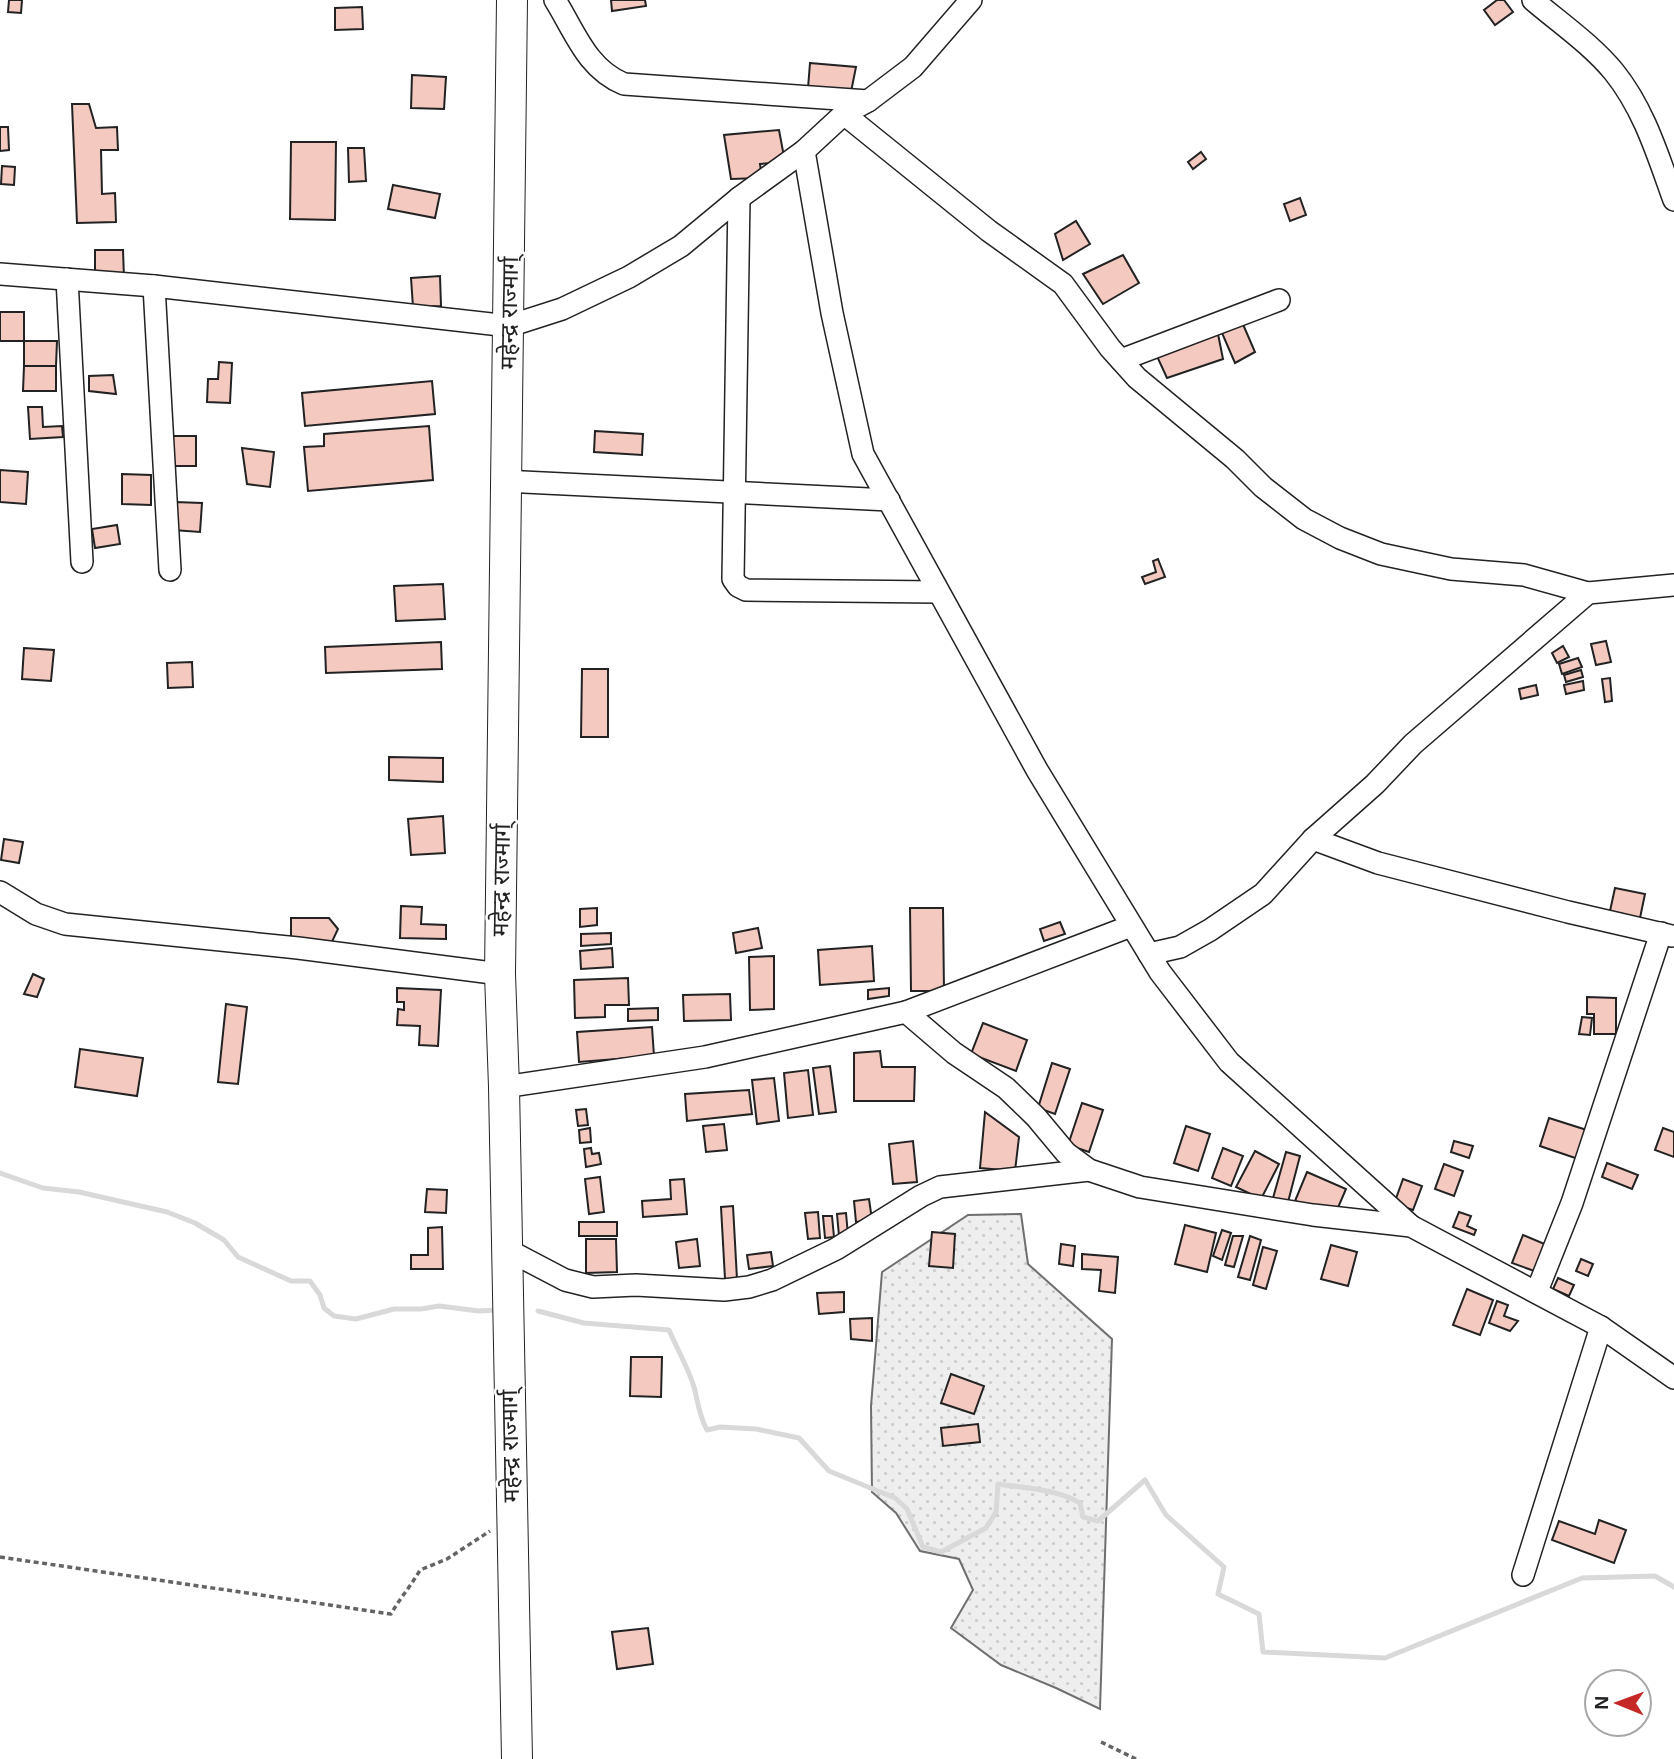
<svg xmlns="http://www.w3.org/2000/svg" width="1674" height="1759" font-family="Helvetica,'Noto Sans Devanagari',sans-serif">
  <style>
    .grass { fill: url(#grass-dots); stroke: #6f6f6f; stroke-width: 2 }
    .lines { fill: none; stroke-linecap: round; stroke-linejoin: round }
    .stream { stroke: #d9d9d9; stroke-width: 5 }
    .building { fill: #f3c9c0; stroke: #222; stroke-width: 2 }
    .minor-casing { stroke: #222; stroke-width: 24 }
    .highway-casing { stroke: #222; stroke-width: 32 }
    .path { stroke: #646464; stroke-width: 3.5; stroke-dasharray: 5 3.5; stroke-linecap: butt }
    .minor { stroke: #fff; stroke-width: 21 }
    .highway { stroke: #fff; stroke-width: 30 }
    .labels { text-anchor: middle; stroke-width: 5; stroke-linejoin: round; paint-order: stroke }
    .street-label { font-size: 23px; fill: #222; stroke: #fff }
  </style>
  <defs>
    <pattern id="grass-dots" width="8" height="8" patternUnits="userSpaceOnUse" patternTransform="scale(1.75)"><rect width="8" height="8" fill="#eee"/><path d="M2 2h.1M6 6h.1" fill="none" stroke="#ccc" stroke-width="1.8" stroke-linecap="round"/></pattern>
  </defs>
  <rect width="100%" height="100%" fill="#fff"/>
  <path class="grass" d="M1021 1214 1028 1264 1112 1339 1100 1709 1056 1688 1001 1665 951 1628 973 1590 959 1559 920 1551 896 1513 872 1492 871 1406 882 1272 968 1215Z"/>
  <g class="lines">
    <g class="stream">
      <path d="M0 1173 43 1188 79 1192 167 1212 195 1223 224 1240 238 1257 291 1281H310L320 1295 324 1308 334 1316 356 1319 394 1309H421L439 1306 479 1311 497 1310"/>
      <path d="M538 1311 584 1323 669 1330C677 1349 688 1367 694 1387 698 1402 699 1416 707 1430L720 1427 756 1429 799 1438 829 1471 895 1498 907 1509 923 1547 941 1552 986 1528 996 1512 998 1484C1024 1488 1057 1489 1080 1503L1083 1517 1098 1521 1145 1480 1166 1515 1224 1567 1218 1594 1259 1614 1263 1652 1385 1658 1582 1578 1655 1576 1674 1587"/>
    </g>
  </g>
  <g class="building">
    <path d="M9 0H22L21 13 8 12Z"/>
    <path d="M611 0H645L646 6 612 11Z"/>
    <path d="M1497 0H1504L1513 12 1495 25 1484 10Z"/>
    <path d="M362 7 363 29 335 30V8Z"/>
    <path d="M810 63 856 67 851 92 808 88Z"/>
    <path d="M412 75 446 77 444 109 411 108Z"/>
    <path d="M72 104H89L96 128 117 127 118 150H101L102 194 115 193 116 222 77 223Z"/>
    <path d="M0 127H8L9 150 0 151Z"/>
    <path d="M779 130 785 162 760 164 762 178 731 179 724 135Z"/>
    <path d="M291 142H336L335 220 290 219Z"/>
    <path d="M348 148H364L366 181 349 182Z"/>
    <path d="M1201 152 1206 159 1193 169 1188 162Z"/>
    <path d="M2 166 15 167 14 185 1 184Z"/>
    <path d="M393 185 440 194 435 218 388 209Z"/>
    <path d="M1300 198 1306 215 1290 221 1284 204Z"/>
    <path d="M1076 221 1090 244 1063 260 1055 234Z"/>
    <path d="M95 250H123L124 278 95 279Z"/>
    <path d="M1123 255 1139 283 1103 304 1083 274Z"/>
    <path d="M440 276 441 306 413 307 411 278Z"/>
    <rect x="0" y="312" width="24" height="29"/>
    <path d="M1242 322 1255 352 1235 363 1222 333Z"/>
    <path d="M1218 334 1223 359 1167 378 1155 352Z"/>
    <path d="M24 341H57L56 366H24Z"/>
    <path d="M219 362 232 363 230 403 207 402 208 379H218Z"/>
    <path d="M24 366H56V391H23Z"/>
    <path d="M113 375 116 394 89 391V376Z"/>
    <path d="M432 381 435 414 305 426 302 393Z"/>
    <path d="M28 407H42L43 427 62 426 63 437 30 439Z"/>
    <path d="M429 426 433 480 308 491 304 447 324 446V434Z"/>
    <path d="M595 431 643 434 642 455 594 452Z"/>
    <path d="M169 436H196V466H168Z"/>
    <path d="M242 448 274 452 270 487 247 484Z"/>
    <path d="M0 470 28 472 26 504 0 502Z"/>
    <path d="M122 474 151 475V505L122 504Z"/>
    <path d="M175 502 202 503 200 532 173 530Z"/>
    <path d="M117 525 120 544 95 548 92 529Z"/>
    <path d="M1158 559 1165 577 1145 584 1142 577 1156 572 1153 561Z"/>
    <path d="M443 584 445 619 396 621 394 586Z"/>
    <path d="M1606 641 1611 662 1596 665 1591 644Z"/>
    <path d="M441 642 442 669 326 673 325 647Z"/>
    <path d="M1563 646 1569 657 1557 663 1552 653Z"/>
    <path d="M24 648 54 650 51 681 22 679Z"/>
    <path d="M1578 658 1582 667 1562 674 1559 664Z"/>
    <path d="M192 662 193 687 168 688 167 663Z"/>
    <path d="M582 669H608V737H581Z"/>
    <path d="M1581 670 1583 677 1566 682 1564 675Z"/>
    <path d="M1610 678 1612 701 1605 702 1602 679Z"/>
    <path d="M1583 681 1584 690 1566 694 1564 685Z"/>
    <path d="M1536 685 1538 695 1521 699 1519 689Z"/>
    <path d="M389 757 443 758V782L389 780Z"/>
    <path d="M443 816 445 853 411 855 408 819Z"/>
    <path d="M4 839 23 842 19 863 1 860Z"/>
    <path d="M1615 888 1645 894 1640 918 1610 911Z"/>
    <path d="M401 906 422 907 421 924 446 925V939L400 938Z"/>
    <path d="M597 908V925L580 927V909Z"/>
    <path d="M910 908H943L944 991H911Z"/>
    <path d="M291 918H329L338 929 329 948H291Z"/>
    <path d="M1060 922 1065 934 1044 941 1040 929Z"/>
    <path d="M758 928 762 948 736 953 733 933Z"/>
    <path d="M611 933V944L581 946V934Z"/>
    <path d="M872 946 874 981 820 985 818 950Z"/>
    <path d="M612 948 613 967 581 969 580 951Z"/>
    <path d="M774 956V1009L750 1010 749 957Z"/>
    <path d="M33 974 44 979 37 997 24 994Z"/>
    <path d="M628 978 629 1005H605V1017L575 1018 574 980Z"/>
    <path d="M397 988 441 990 438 1046 419 1045 420 1026 397 1025 398 1009 404 1010V1002H397Z"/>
    <path d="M889 988V996L868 999V990Z"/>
    <path d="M730 994 731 1020 684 1021 683 995Z"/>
    <path d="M1587 997 1616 998V1034H1594V1014H1587Z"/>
    <path d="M226 1004 247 1007 238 1084 218 1082Z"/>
    <path d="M658 1008V1020L628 1021V1009Z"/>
    <path d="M1582 1017 1592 1018 1590 1035 1579 1034Z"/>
    <path d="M983 1023 1027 1040 1016 1071 971 1054Z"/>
    <path d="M652 1027 654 1056 579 1062 577 1032Z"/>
    <path d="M80 1049 143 1058 137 1096 75 1087Z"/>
    <path d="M880 1051 882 1067H915L914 1101H854V1053Z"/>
    <path d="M1052 1063 1070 1069 1055 1114 1038 1108Z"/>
    <path d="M830 1066 836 1112 819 1114 813 1068Z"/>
    <path d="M808 1070 813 1115 788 1118 784 1073Z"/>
    <path d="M774 1078 779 1121 757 1124 752 1080Z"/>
    <path d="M749 1090 752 1114 687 1121 685 1094Z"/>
    <path d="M1082 1103 1103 1110 1089 1152 1068 1145Z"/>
    <path d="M586 1109 588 1125 578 1126 576 1110Z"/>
    <path d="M985 1112 1019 1137 1015 1171 980 1168Z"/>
    <path d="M1549 1118 1593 1132 1584 1161 1540 1146Z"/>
    <path d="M724 1124 727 1150 706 1152 703 1126Z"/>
    <path d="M1186 1126 1210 1134 1198 1171 1174 1163Z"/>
    <path d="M590 1128 591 1142 580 1143 579 1130Z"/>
    <path d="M1663 1128 1674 1132V1157L1655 1150Z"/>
    <path d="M913 1141 917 1182 893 1184 889 1144Z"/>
    <path d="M1454 1141 1473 1146 1469 1158 1451 1152Z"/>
    <path d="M591 1148 592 1154 599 1153 601 1164 586 1167 584 1149Z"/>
    <path d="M1223 1148 1243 1156 1231 1186 1212 1178Z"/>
    <path d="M1255 1151 1279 1164 1261 1199 1236 1187Z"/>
    <path d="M1286 1152 1300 1156 1288 1202 1273 1198Z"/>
    <path d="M1607 1163 1638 1175 1632 1189 1602 1177Z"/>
    <path d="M1444 1164 1463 1171 1454 1196 1435 1189Z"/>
    <path d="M1307 1172 1346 1189 1334 1217 1295 1201Z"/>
    <path d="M600 1177 604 1212 589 1214 585 1179Z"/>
    <path d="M684 1179 687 1214 643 1217 642 1201 671 1199 670 1180Z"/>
    <path d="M1403 1179 1422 1186 1413 1210 1394 1204Z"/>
    <path d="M427 1189 447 1190 446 1213 425 1212Z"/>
    <path d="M869 1199 872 1220 856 1222 854 1201Z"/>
    <path d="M733 1206 737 1279H725L721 1207Z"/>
    <path d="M818 1212 820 1238 808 1239 805 1213Z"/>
    <path d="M1459 1212 1471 1216 1467 1226 1476 1230 1474 1235 1453 1227Z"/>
    <path d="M846 1213 848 1235 839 1236 837 1214Z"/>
    <path d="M823 1216H832L834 1237 825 1238Z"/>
    <rect x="579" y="1222" width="38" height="14"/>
    <path d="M1185 1225 1216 1233 1207 1272 1175 1264Z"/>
    <path d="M442 1227 443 1269H411V1255H428V1228Z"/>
    <path d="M1222 1230 1231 1233 1222 1260 1213 1256Z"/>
    <path d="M932 1232 955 1234 953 1268 929 1266Z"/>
    <path d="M1523 1235 1547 1245 1537 1272 1512 1263Z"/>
    <path d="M1233 1236H1243L1234 1267 1225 1265Z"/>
    <path d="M1250 1236 1261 1240 1250 1280 1238 1277Z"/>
    <path d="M586 1239H616L617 1272 586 1273Z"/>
    <path d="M697 1239 700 1266 679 1268 676 1242Z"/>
    <path d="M1061 1244 1075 1246 1073 1266 1059 1264Z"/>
    <path d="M1331 1245 1357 1252 1348 1286 1321 1279Z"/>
    <path d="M1263 1247 1277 1251 1266 1289 1253 1285Z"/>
    <path d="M771 1252 773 1266 749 1269 747 1255Z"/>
    <path d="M1082 1254 1118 1257 1115 1293 1099 1291 1101 1270 1082 1269Z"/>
    <path d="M1581 1259 1593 1264 1588 1276 1576 1271Z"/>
    <path d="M1558 1278 1574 1285 1569 1296 1553 1289Z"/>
    <path d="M1467 1289 1493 1300 1480 1335 1453 1325Z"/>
    <path d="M844 1292V1312L819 1314 817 1293Z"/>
    <path d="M1497 1301 1508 1305 1504 1316 1518 1321 1510 1331 1489 1323Z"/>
    <path d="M872 1318V1341L851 1339 850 1319Z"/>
    <path d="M631 1357H662L661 1397 630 1396Z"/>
    <path d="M951 1374 984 1386 974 1414 941 1403Z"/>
    <path d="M978 1424 980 1442 943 1446 941 1428Z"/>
    <path d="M1599 1520 1626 1530 1614 1563 1552 1540 1559 1521 1595 1534Z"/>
    <path d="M648 1628 653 1664 617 1669 612 1632Z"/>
  </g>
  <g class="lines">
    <defs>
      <g id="minor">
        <path d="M555 0C575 32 587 69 624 84L868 101"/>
        <path d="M1533 0C1560 23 1592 45 1614 72 1644 109 1658 156 1674 200"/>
        <path d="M844 114 989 231 1063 284 1110 348 1137 378 1235 459 1263 487 1304 519 1340 538 1381 554 1451 569 1524 575 1588 593"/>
        <path d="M804 151 832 313 863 454 1037 770 1160 972 1229 1062 1411 1226"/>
        <path d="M739 198 733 579 738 586 746 590 938 592"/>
        <path d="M0 274 154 286 509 326 562 309 629 277 681 246 739 198 804 151 844 114 868 101 913 67 971 0"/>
        <path d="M67 279 82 562"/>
        <path d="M154 286 170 570"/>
        <path d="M1121 360 1279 300"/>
        <path d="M505 481 889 500"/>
        <path d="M1313 839 1378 863 1568 912 1672 936"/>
        <path d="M0 892 36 914 65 924 298 948 500 974"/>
        <path d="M1149 954 1180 947 1210 930 1263 894 1313 839 1375 784 1413 744 1588 593 1674 585"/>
        <path d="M906 1012 1131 926"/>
        <path d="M504 1087 705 1057 906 1012 954 1053 1006 1088 1036 1117 1066 1153 1089 1170 1140 1187 1313 1215 1411 1226 1601 1327 1674 1378"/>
        <path d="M506 1249 565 1280 593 1287 636 1285 724 1290 749 1287 772 1280 836 1249 921 1196 940 1187 1089 1170"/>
        <path d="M1537 1291 1572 1203 1661 933"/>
        <path d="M1523 1575 1601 1327"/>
      </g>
      <path id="highway" d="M512 0 500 974 504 1087 517 1759"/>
    </defs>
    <use href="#minor" class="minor-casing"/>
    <use href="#highway" class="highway-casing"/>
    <g class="path">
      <path d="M0 1557 391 1614C400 1598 411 1586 420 1570L447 1559 490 1531"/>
      <path d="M1101 1742 1136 1759"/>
    </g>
    <use href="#minor" class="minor"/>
    <use href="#highway" class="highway"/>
  </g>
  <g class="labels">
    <g class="street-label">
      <text transform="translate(509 313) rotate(-89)" y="8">महेन्द्र राज्मार्ग्</text>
      <text transform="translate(501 880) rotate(-89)" y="8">महेन्द्र राज्मार्ग्</text>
      <text transform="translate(510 1446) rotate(-91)" y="8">महेन्द्र राज्मार्ग्</text>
    </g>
  </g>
  <g transform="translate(1618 1703) rotate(271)"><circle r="33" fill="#ffffff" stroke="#a7a7a7" stroke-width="2"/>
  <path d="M0-5L12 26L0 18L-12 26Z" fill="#c62828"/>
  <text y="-10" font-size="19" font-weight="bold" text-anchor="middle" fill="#222222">N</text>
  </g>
</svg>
